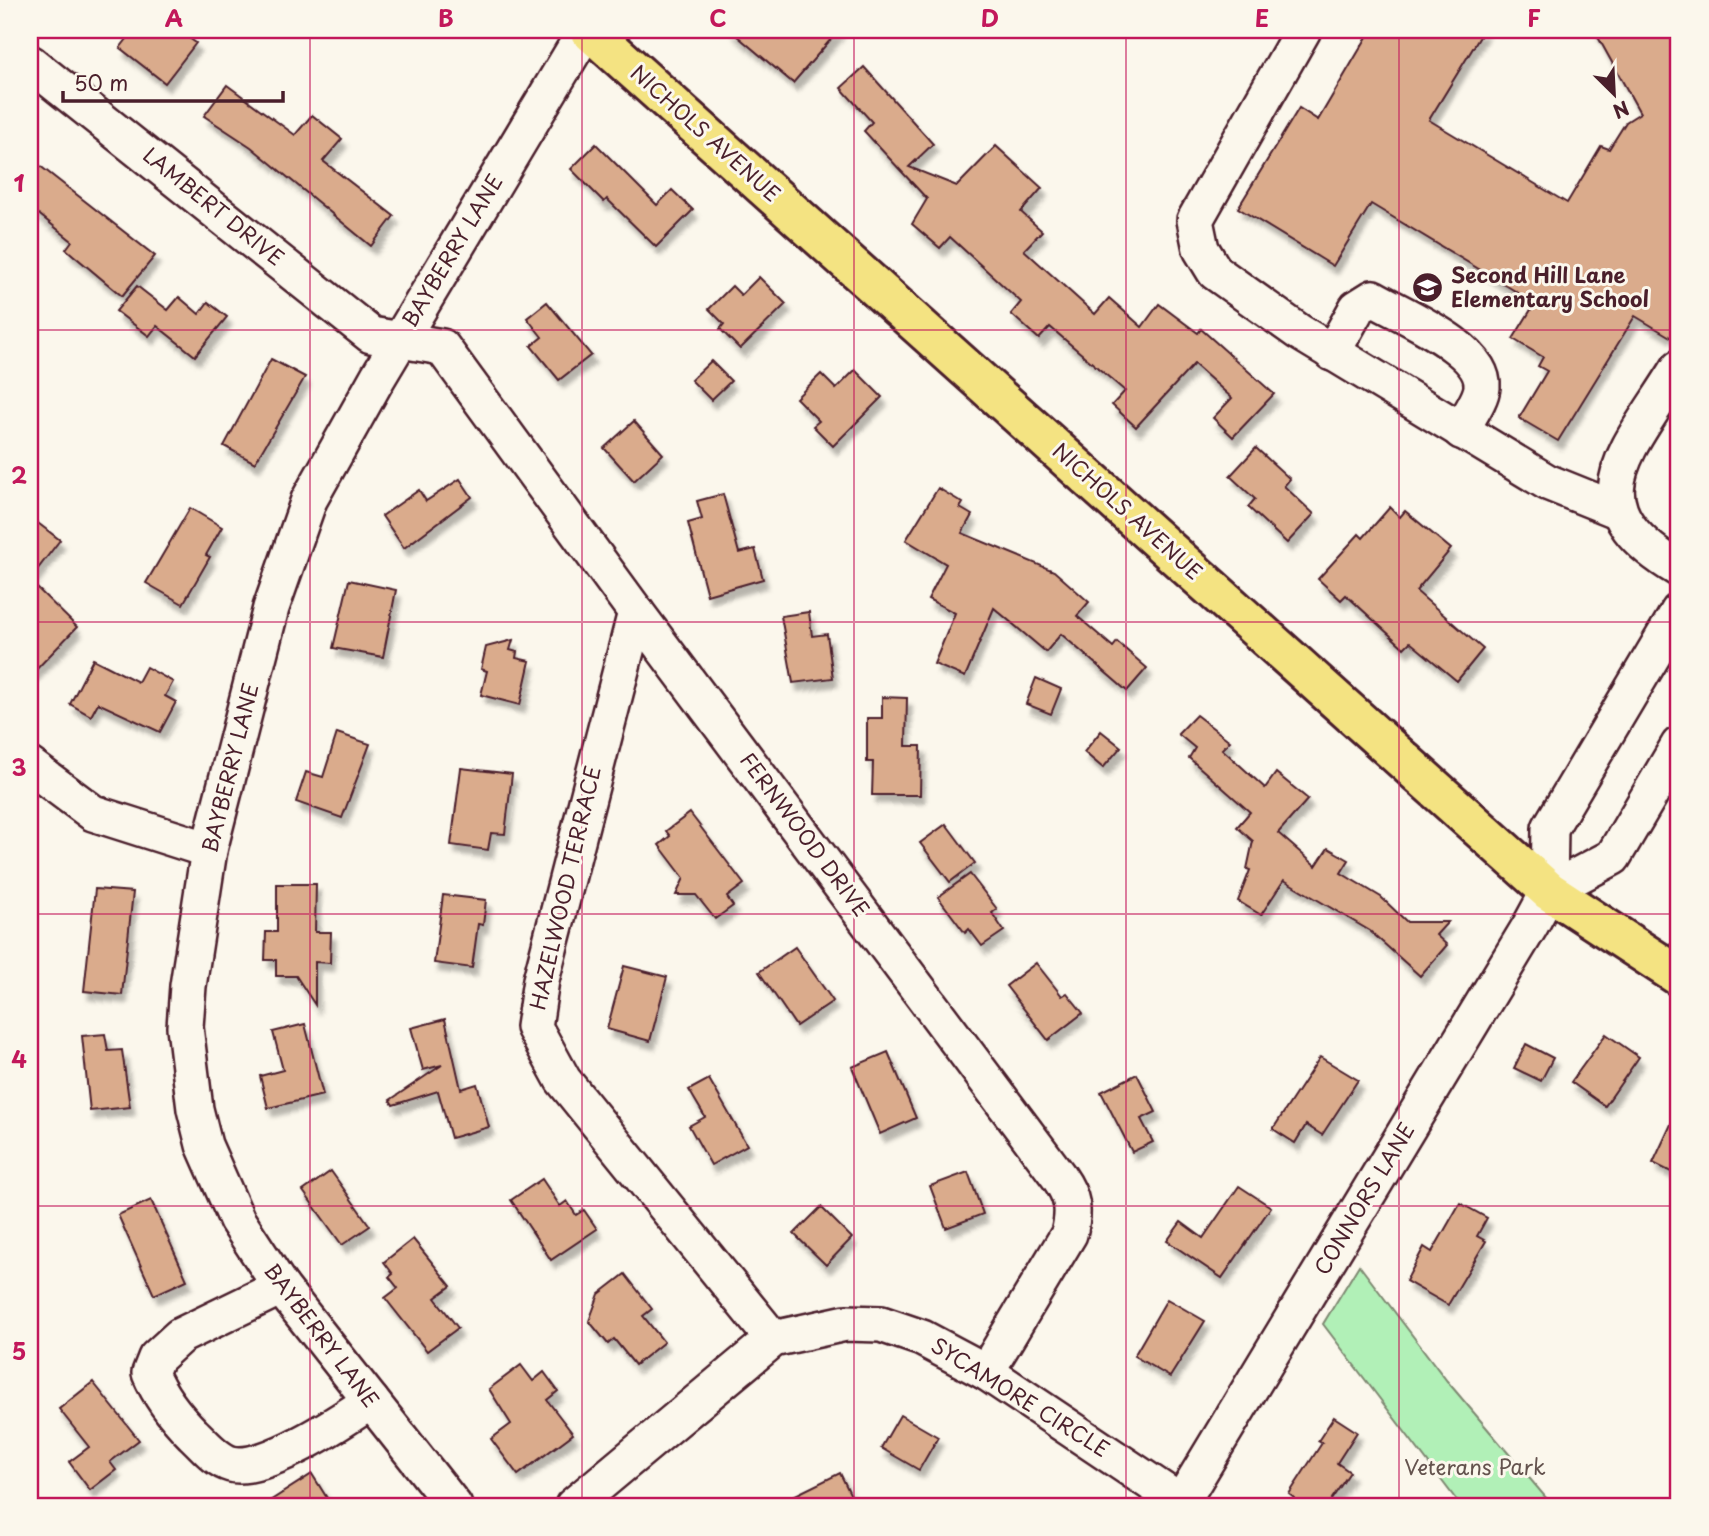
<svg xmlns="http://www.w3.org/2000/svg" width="1709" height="1536" font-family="'Playpen Sans',sans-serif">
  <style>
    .green { fill: #b1f0b7; stroke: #7e8871; stroke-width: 2 }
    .building { fill: #daab8c; stroke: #4a1f2b; stroke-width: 2; filter: url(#shadow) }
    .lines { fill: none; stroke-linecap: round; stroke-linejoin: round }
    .minor-casing { stroke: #4a1f2b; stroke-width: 40 }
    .major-casing { stroke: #4a1f2b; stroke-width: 44 }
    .minor { stroke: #fbf7ec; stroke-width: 35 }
    .major { stroke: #f4e382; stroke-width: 38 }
    .grid { fill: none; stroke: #c2185b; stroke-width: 2; stroke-opacity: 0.55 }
    .labels { text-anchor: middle; stroke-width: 6; stroke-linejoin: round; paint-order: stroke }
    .street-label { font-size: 21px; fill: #4a1f2b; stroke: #fbf7ec }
    .poi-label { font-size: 21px; font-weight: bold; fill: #4a1f2b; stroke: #fbf7ec; text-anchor: start }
    .park-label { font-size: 21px; fill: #64534e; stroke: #fbf7ec }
    .neatline { fill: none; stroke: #c2185b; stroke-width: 2.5 }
    .grid-label { font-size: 23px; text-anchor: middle; font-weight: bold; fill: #c2185b }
  </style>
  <defs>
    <filter id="shadow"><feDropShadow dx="4.5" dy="8" stdDeviation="2" flood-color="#0004"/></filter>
  </defs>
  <rect width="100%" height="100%" fill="#fbf7ec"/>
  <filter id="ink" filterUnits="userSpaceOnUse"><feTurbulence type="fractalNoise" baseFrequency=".0143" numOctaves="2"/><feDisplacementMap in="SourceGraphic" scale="14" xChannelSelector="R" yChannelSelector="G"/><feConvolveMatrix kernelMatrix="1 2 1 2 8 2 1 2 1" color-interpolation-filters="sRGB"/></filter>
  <g filter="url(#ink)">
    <path class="green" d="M1359 1265 1447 1381 1553 1506H1461L1323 1324Z"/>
    <g class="building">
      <path d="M134 30H178L196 43 165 83 120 48Z"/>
      <path d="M730 30H839L793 83Z"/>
      <path d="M1371 30H1484L1429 120 1567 203 1601 146 1609 149 1626 122 1640 113 1594 30H1679V326L1672 338 1635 316 1558 441 1519 418 1547 371 1538 366 1543 357 1513 339 1535 303 1371 204 1333 266 1238 208 1299 108 1318 120Z"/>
      <path d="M864 67 933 144 909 167 957 186 996 146 1042 188 1021 212 1042 231 1024 250 1095 314 1109 298 1142 327 1159 304 1198 333 1201 329 1274 394 1233 437 1213 418 1232 398 1194 364 1136 427 1112 405 1125 391 1050 327 1039 339 1011 314 1021 302 950 237 940 248 912 224 927 199 864 131 872 122 841 88Z"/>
      <path d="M227 85 295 135 312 115 342 139 323 161 394 216 371 246 251 147 204 116Z"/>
      <path d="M596 144 657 205 672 190 693 210 656 247 607 199 604 202 571 169Z"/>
      <path d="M30 158 155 256 122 296 66 249 72 241 30 207Z"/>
      <path d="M759 277 786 304 740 349 720 329 724 324 709 309 732 286 741 295Z"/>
      <path d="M137 286 168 310 179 297 199 314 208 302 227 317 195 356 157 326 149 336 116 311Z"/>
      <path d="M547 302 591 355 559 380 531 346 542 337 527 318Z"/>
      <path d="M271 359 305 377 255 463 224 446Z"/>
      <path d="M711 361 731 381 711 400 691 380Z"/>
      <path d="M855 370 882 397 833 446 813 426 819 421 796 398 821 374 836 389Z"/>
      <path d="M634 421 663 454 634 481 604 448Z"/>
      <path d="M1256 448 1290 479 1284 486 1314 514 1287 543 1248 507 1255 499 1230 476Z"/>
      <path d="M460 479 472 497 404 548 382 516 419 490 426 501Z"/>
      <path d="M938 488 963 503 960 508 972 515 962 533 1054 571 1089 602 1077 616 1113 647 1117 642 1147 668 1127 691 1061 634 1046 652 994 608 965 677 934 664 955 613 928 599 946 564 906 540Z"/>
      <path d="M723 494 739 553 755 549 763 579 707 595 688 523 702 519 697 501Z"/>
      <path d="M1390 507 1400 517 1405 511 1451 549 1416 591 1483 649 1457 681 1410 642 1404 648 1346 595 1341 600 1318 579 1359 534 1363 538Z"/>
      <path d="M190 508 222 527 206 555 210 557 183 604 146 583Z"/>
      <path d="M30 517 60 540 30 579Z"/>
      <path d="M349 580 396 590 383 657 333 648Z"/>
      <path d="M30 581 77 627 30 676Z"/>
      <path d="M809 612 812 636 827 634 833 678 793 683 781 616Z"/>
      <path d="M513 640 510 650 517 652 516 658 530 661 520 705 481 695 487 671 481 669 486 647Z"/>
      <path d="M93 659 138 682 146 667 173 682 165 696 176 702 160 732 98 703 91 716 70 704Z"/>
      <path d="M1036 678 1061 689 1051 714 1026 704Z"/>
      <path d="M882 697 907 698 906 746H921L920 795H872L873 762H867V718H882Z"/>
      <path d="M1196 715 1230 741 1222 749 1265 788 1276 773 1308 799 1278 833 1316 866 1328 848 1349 860 1341 873 1381 897 1407 922H1448L1436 935 1447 945 1420 976 1370 931 1284 880 1261 915 1238 901 1250 870 1247 869 1253 841 1237 827 1250 812 1189 758 1195 748 1178 734Z"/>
      <path d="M1101 731 1121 747 1103 768 1084 752Z"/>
      <path d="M337 733 370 744 342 818 296 802 306 772 323 777Z"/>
      <path d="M461 768 512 774 505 834 491 833 488 850 451 845Z"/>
      <path d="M690 813 744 884 727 897 733 906 715 919 696 895H676L684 878 659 845 670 836 666 831Z"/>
      <path d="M946 824 975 863 950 882 920 843Z"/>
      <path d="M970 874 997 909 992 913 1004 931 982 946 969 929 965 933 938 897Z"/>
      <path d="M277 884H316L315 932H331L330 963 315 962V1005L296 976H276V960H265L266 932H277Z"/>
      <path d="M95 889 133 892 122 995 84 991Z"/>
      <path d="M443 895 486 900 483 925 478 924 472 968 434 963Z"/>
      <path d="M795 947 833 1001 796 1026 759 972Z"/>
      <path d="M1036 963 1062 996 1067 993 1083 1013 1048 1040 1006 986Z"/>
      <path d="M624 966 667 977 650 1041 607 1029Z"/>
      <path d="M445 1019 461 1089 477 1084 489 1127 451 1138 438 1091 393 1105 390 1100 442 1065 423 1070 411 1028Z"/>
      <path d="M305 1024 323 1095 268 1108 260 1076 283 1070 273 1032Z"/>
      <path d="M105 1034 108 1051 122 1050 130 1107 90 1111 82 1036Z"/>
      <path d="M1606 1034 1639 1057 1605 1106 1571 1082Z"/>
      <path d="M1526 1044 1553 1058 1541 1081 1514 1068Z"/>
      <path d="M888 1052 916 1118 880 1134 852 1067Z"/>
      <path d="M1320 1057 1358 1080 1322 1135 1306 1125 1295 1143 1273 1129Z"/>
      <path d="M1137 1074 1156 1112 1141 1119 1153 1142 1132 1152 1101 1092Z"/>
      <path d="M709 1079 747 1145 711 1165 689 1126 705 1117 689 1090Z"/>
      <path d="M1679 1107V1176L1653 1163Z"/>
      <path d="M331 1171 370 1226 342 1245 303 1191Z"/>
      <path d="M968 1172 983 1214 946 1228 930 1186Z"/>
      <path d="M542 1179 560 1206 567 1201 576 1215 584 1210 597 1229 551 1260 511 1200Z"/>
      <path d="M1239 1186 1271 1207 1222 1278 1167 1241 1181 1222 1203 1238Z"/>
      <path d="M151 1200 187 1280 154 1295 118 1215Z"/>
      <path d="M1460 1203 1487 1218 1477 1236 1486 1241 1448 1305 1406 1281 1424 1247 1432 1252Z"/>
      <path d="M821 1207 852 1238 826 1265 794 1234Z"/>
      <path d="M413 1239 451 1286 435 1298 458 1328 427 1351 385 1298 398 1288 389 1277 393 1274 384 1262Z"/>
      <path d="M625 1274 652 1309 643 1316 664 1342 635 1365 614 1339 608 1344 589 1321 599 1294Z"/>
      <path d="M1167 1299 1205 1321 1170 1377 1134 1356Z"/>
      <path d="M521 1365 533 1381 544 1372 558 1391 547 1400 573 1434 518 1475 491 1439 511 1424 489 1389Z"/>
      <path d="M93 1382 139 1440 110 1462 116 1470 90 1490 69 1462 89 1447 59 1409Z"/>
      <path d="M900 1415 938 1437 919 1470 881 1448Z"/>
      <path d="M1334 1417 1357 1432 1337 1463 1350 1472 1327 1506H1289L1294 1498 1289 1494 1322 1443 1318 1441Z"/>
      <path d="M840 1473 856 1506H773Z"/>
      <path d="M312 1474 332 1506H262Z"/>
    </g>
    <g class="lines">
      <defs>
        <g id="minor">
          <path d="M1303 30 1195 220 1201 249 1215 272 1299 332 1547 482 1619 511"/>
          <path d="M30 63 371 335 442 347 636 612 1059 1177C1073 1197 1075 1210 1069 1234L986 1372"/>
          <path d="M1332 353 1357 308 1373 298C1402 315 1485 349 1482 387 1481 400 1467 418 1461 431"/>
          <path d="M1679 368C1628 452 1568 503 1679 569"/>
          <path d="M636 612 541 980 534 1027 563 1080 773 1339"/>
          <path d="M30 766 93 813 209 850"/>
          <path d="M1549 891 1613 857 1679 745"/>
          <path d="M281 1287 180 1336 156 1358 150 1373C160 1397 175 1416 193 1434 204 1444 216 1460 231 1464 264 1473 343 1420 371 1401"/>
          <path d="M454 1506 281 1287 237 1220 204 1145 195 1109 185 1027 188 986 209 850 271 608 309 500 378 377 586 30"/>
          <path d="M573 1506 773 1339 846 1323 881 1324 922 1338 986 1372 1186 1506"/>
          <path d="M1179 1506 1530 926 1549 891 1550 828 1679 611"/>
        </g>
        <path id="major" d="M589 30 1549 891 1679 976"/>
      </defs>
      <use href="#minor" class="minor-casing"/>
      <use href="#major" class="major-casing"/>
      <use href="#minor" class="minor"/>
      <use href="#major" class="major"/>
    </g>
  </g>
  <path class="grid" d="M310 30V1506M582 30V1506M854 30V1506M1126 30V1506M1399 30V1506M30 330H1679M30 622H1679M30 914H1679M30 1206H1679"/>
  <defs>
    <symbol id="school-disc" viewBox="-11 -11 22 22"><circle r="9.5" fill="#4a1f2b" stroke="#fbf7ec"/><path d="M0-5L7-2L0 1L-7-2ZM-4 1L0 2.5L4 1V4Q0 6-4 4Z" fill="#fff"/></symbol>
  </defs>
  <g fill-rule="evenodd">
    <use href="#school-disc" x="1410" y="270" width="35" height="35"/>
  </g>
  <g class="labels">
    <g class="street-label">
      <text transform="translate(705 134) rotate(42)" y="7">NICHOLS AVENUE</text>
      <text transform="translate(213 207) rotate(39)" y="7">LAMBERT DRIVE</text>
      <text transform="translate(453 251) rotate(-59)" y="7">BAYBERRY LANE</text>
      <text transform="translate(1127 512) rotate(42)" y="7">NICHOLS AVENUE</text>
      <text transform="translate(231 768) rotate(-76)" y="7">BAYBERRY LANE</text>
      <text transform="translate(804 835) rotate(53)" y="7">FERNWOOD DRIVE</text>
      <text transform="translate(566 888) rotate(-77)" y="7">HAZELWOOD TERRACE</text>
      <text transform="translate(1365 1199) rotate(-59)" y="7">CONNORS LANE</text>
      <text transform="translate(321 1336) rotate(53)" y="7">BAYBERRY LANE</text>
      <text transform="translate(1020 1398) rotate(32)" y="7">SYCAMORE CIRCLE</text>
    </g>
    <g class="poi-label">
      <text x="1451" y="283">Second Hill Lane<tspan x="1451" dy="24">Elementary School</tspan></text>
    </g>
    <g class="park-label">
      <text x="1475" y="1475">Veterans Park</text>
    </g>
  </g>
  <rect width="1709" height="1536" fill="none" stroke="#fbf7ec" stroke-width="77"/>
  <g transform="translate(1614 94) rotate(156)" stroke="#fbf7ec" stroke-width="5" paint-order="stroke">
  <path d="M0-5L12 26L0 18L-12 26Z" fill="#4a1f2b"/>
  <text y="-10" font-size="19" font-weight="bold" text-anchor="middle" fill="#4a1f2b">N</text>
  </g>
  <path d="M63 91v10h220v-10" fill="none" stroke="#4a1f2b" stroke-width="3.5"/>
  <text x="74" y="91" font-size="21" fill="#4a1f2b" stroke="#fbf7ec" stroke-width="5" paint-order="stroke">50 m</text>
  <rect x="38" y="38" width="1632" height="1460" class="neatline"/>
  <g class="grid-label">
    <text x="174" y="27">A</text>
    <text x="446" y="27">B</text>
    <text x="718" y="27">C</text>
    <text x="990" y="27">D</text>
    <text x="1262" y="27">E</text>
    <text x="1534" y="27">F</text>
    <text x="19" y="192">1</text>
    <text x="19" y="484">2</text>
    <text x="19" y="776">3</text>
    <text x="19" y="1068">4</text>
    <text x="19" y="1360">5</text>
  </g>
</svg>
